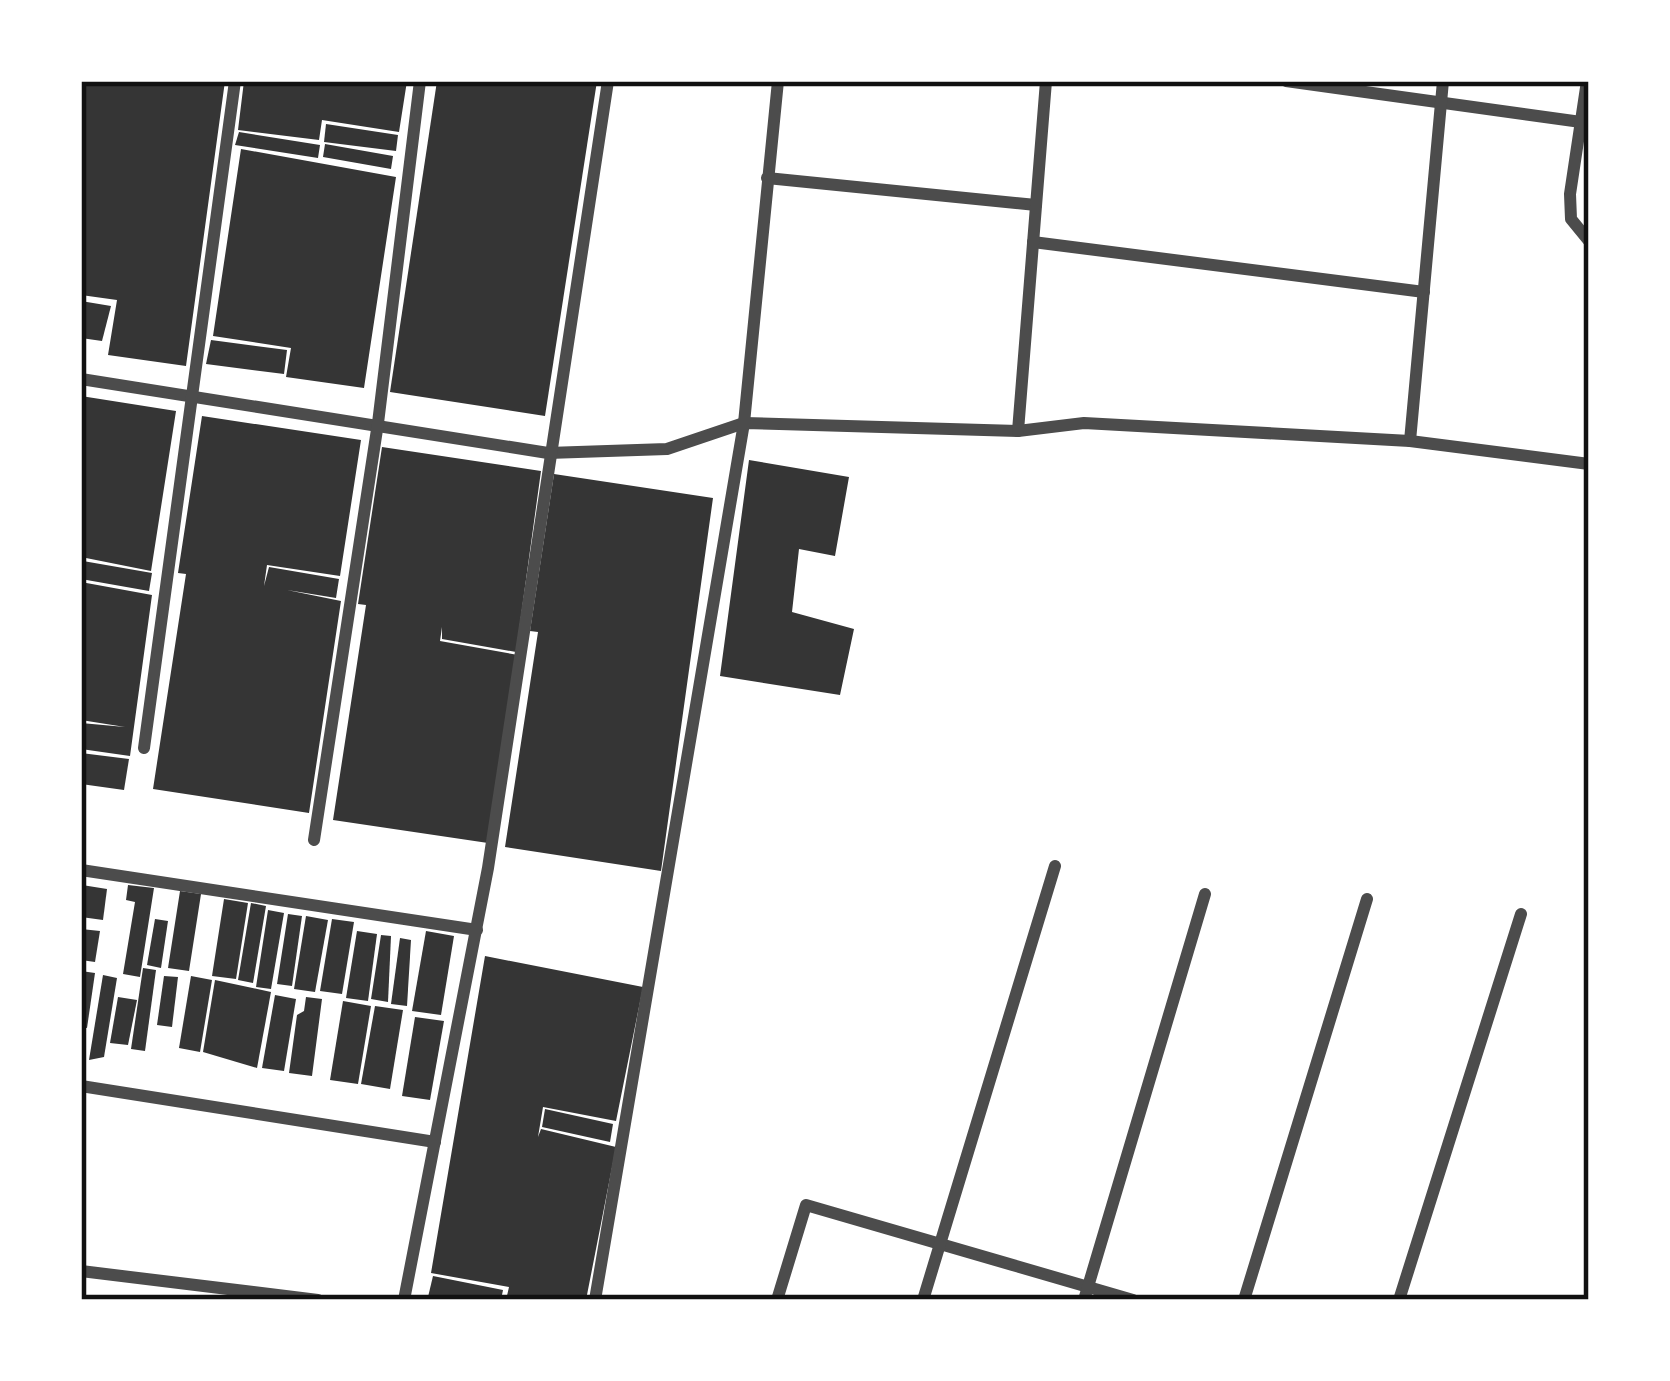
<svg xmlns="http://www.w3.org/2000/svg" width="1670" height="1381" font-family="Arial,sans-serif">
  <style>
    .building { fill: #353535 }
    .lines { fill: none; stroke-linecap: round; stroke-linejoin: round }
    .minor { stroke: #4c4c4c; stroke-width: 12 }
    .neatline { fill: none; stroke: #111; stroke-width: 4.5 }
  </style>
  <rect width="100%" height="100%" fill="#fff"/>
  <g class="building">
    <path d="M81 81H225L186 366 108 355 117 300 81 295Z"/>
    <path d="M244 81H407L399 132 322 120 319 140 238 130Z"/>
    <path d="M437 81H597L545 416 390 392Z"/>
    <path d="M326 124 398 135 396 151 324 142Z"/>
    <path d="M239 132 320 145 318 158 235 145Z"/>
    <path d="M325 144 393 156 391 169 323 157Z"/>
    <path d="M241 149 396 177 364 388 286 377 291 348 213 336Z"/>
    <path d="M81 301 111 306 102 341 81 338Z"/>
    <path d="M211 340 287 350 284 374 206 364Z"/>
    <path d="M81 396 176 411 151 571 81 557Z"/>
    <path d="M202 416 361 440 340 576 267 565 264 586 269 567 339 579 336 598 287 590 341 601 309 813 153 789 186 574 178 573Z"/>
    <path d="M382 447 541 471 516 652 442 639V627L440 641 518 655 488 843 333 820 366 605 358 604Z"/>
    <path d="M749 460 849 477 835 556 799 549 792 612 854 629 840 695 720 676Z"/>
    <path d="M554 474 713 498 661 871 505 847 538 632 530 631Z"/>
    <path d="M83 561 152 573 149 591 81 579Z"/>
    <path d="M81 582 152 595 130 756 81 749V723L125 727 81 720Z"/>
    <path d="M81 753 129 759 124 790 81 784Z"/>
    <path d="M82 885 107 889 103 920 81 917Z"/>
    <path d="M128 885 154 888 140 977 123 974 135 902 126 900Z"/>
    <path d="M180 891 201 894 189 971 168 968Z"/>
    <path d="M224 899 248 903 236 979 212 976Z"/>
    <path d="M251 903 266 906 253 983 238 980Z"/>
    <path d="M268 910 284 913 271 989 256 987Z"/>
    <path d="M288 914 302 916 292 986 277 984Z"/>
    <path d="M306 916 328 920 315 992 294 989Z"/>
    <path d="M155 919 168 921 161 968 147 965Z"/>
    <path d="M332 919 354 922 342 994 320 991Z"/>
    <path d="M81 929 100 931 95 962 81 960Z"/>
    <path d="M357 931 377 934 368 1001 346 998Z"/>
    <path d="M426 931 454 936 441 1015 412 1011Z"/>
    <path d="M381 935 391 936 388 1002 371 999Z"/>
    <path d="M400 938 411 940 407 1006 391 1004Z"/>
    <path d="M485 956 643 987 616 1121 543 1107 538 1137 541 1129 616 1147 586 1300H506L509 1287 431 1273Z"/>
    <path d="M143 968 156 970 145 1051 131 1049Z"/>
    <path d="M81 971 95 973 87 1028 81 1027Z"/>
    <path d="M103 975 117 978 104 1057 89 1060Z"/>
    <path d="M164 976 178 977 172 1027 157 1025Z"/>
    <path d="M191 976 212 980 200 1052 179 1048Z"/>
    <path d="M215 980 271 992 257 1068 203 1052Z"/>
    <path d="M275 995 296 999 284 1071 262 1068Z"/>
    <path d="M118 997 137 1000 128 1045 110 1043Z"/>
    <path d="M306 997 322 999 312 1076 289 1073 297 1015 304 1011Z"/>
    <path d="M343 1001 371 1006 358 1084 330 1080Z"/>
    <path d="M375 1006 403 1010 390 1089 361 1084Z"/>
    <path d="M415 1017 444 1021 430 1100 402 1096Z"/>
    <path d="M545 1109 613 1124 610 1142 542 1127Z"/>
    <path d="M433 1276 503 1290 501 1300 428 1297Z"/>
  </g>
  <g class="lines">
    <g class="minor">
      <path d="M1286 81 1581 122"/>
      <path d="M1587 81 1570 194 1571 219 1589 241"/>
      <path d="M767 178 1036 205"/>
      <path d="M1033 242 1424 292"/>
      <path d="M81 379 548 453 667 449 744 423 1018 431 1084 423 1410 441 1589 464"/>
      <path d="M1018 431 1046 81"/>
      <path d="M1410 441 1443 81"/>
      <path d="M144 748 235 81"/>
      <path d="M314 840 378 423 420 81"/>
      <path d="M81 870 477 930"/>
      <path d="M81 1086 435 1142"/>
      <path d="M81 1271 318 1300"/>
      <path d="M404 1300 488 868 608 81"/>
      <path d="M595 1300 744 423 778 81"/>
      <path d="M777 1300 806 1205 1133 1300"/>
      <path d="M923 1300 1055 866"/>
      <path d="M1084 1300 1205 894"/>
      <path d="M1244 1300 1367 899"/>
      <path d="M1399 1300 1521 914"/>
    </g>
  </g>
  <rect width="1670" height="1381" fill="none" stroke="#ffffff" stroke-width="168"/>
  <rect x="84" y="84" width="1502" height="1213" class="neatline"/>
</svg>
